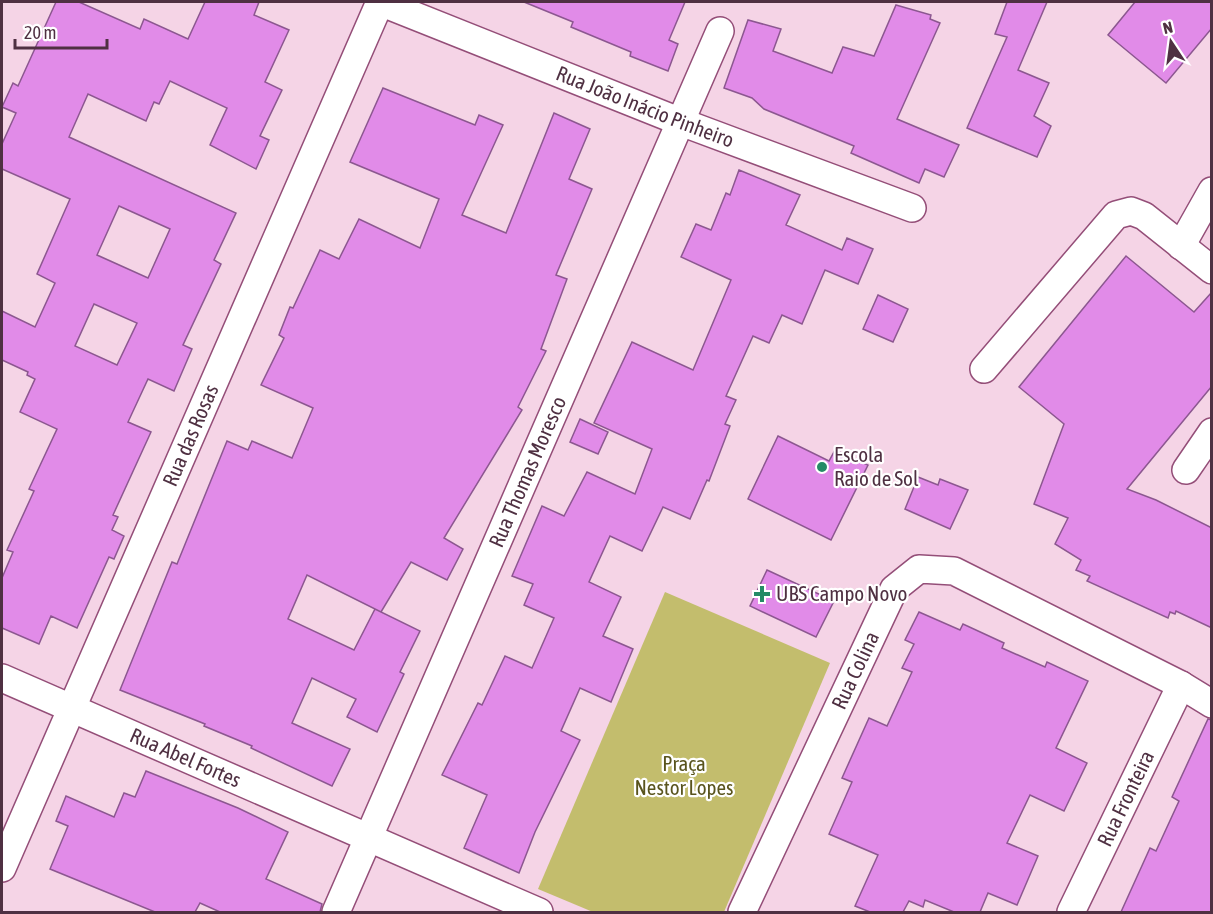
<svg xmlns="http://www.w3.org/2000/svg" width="1213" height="914" font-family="'Asap Condensed',sans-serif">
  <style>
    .green { fill: #c3bd6d }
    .building { fill: #e18be8; stroke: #8c5790; stroke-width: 1.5; fill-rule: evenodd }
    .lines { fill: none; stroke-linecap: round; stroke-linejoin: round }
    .street-casing { stroke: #944e78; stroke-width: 30 }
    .street { stroke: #fff; stroke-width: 27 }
    .poi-dot { fill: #248b66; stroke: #fff; stroke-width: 2 }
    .labels { text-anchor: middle; stroke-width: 4.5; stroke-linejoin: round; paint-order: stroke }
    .street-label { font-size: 21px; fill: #4f3042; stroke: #fff }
    .poi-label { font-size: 21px; fill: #4f3042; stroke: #fff; text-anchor: start }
    .park-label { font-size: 21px; fill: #59541d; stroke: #fff }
  </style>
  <rect width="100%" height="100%" fill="#f5d4e6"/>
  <path class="green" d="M665 592 830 663 724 912H593L538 889Z"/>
  <g class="building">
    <path d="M56 2H79L140 29 144 19 188 39 205 2H259L254 15 289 30 265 82 282 90 260 136 269 140 256 169 210 145 227 108 170 81 159 104 154 102 146 121 88 94 69 137 236 213 214 260 221 264 183 345 192 349 174 391 148 379 128 422 151 432 113 515 118 517 112 530 124 536 114 559 109 557 77 628 51 616 39 644 2 628V578L13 552 7 550 34 491 29 489 57 429 20 412 35 379 27 375 28 372 2 360V311L35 327 55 283 37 274 70 199 2 169V144L16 113 2 107 13 83 18 86ZM119 206 170 229 148 278 97 255ZM94 304 137 323 117 365 75 346Z"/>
    <path d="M524 2H685L669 40 678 44 668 71 630 56 631 52 571 27 573 22Z"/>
    <path d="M1007 2H1047L1018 70 1049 83 1034 116 1051 126 1037 157 967 128 1007 37 995 34Z"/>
    <path d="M1135 2H1212V28L1166 83 1108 35Z"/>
    <path d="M896 5 931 15 930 19 940 23 897 119 959 145 944 177 925 169 919 183 851 153 854 146 764 109 752 98 724 88 748 20 781 29 773 51 832 73 843 47 874 56Z"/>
    <path d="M383 88 475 125 479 115 503 125 462 215 506 233 554 113 590 129 569 179 592 189 556 275 567 279 541 349 546 351 518 407 522 410 444 538 463 549 447 580 411 562 381 612 307 575 288 619 354 650 375 609 420 631 400 672 404 674 377 732 347 717 356 699 312 678 292 723 350 749 332 786 251 748 252 746 204 726 205 724 120 690 172 562 177 564 227 441 248 450 252 441 292 458 313 408 261 385 284 338 279 335 290 307 293 308 320 250 339 259 359 219 420 248 439 199 350 162Z"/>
    <path d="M739 170 800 195 786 225 842 250 847 238 873 249 858 284 825 270 802 324 782 315 769 343 753 336 726 396 736 400 725 424 730 426 709 481 707 480 690 519 663 507 642 551 610 536 589 582 621 597 603 636 633 649 611 702 580 688 561 731 580 740 535 832 519 873 464 848 487 795 442 775 478 703 482 705 505 656 532 668 554 618 524 605 533 584 512 576 542 506 564 516 587 472 635 494 652 449 594 423 632 342 693 370 731 280 681 257 696 224 711 230 726 193 730 195Z"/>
    <path d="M1126 256 1194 312 1212 292V386L1127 489 1156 500 1212 528V628L1176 611 1175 614 1170 612 1168 618 1087 581 1090 576 1076 570 1081 560 1055 544 1068 518 1034 504 1064 424 1019 387Z"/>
    <path d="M878 295 908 309 893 342 863 329Z"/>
    <path d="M580 419 608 432 598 454 570 442Z"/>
    <path d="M778 436 829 461 835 450 868 465 831 540 748 499Z"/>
    <path d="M918 477 938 485 940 479 968 490 950 529 905 509Z"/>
    <path d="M767 570 834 601 816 637 750 606Z"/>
    <path d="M919 612 960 630 963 624 1004 643 1002 648 1045 667 1047 662 1088 681 1056 748 1087 763 1064 811 1030 795 1007 843 1038 856 1017 905 988 893 980 912H954L925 900 923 907 909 901 903 912H870L855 906 878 855 829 834 852 782 842 778 869 718 887 726 912 672 902 668 914 644 905 640Z"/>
    <path d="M1208 719 1212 720V912H1121L1150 848 1156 851 1179 801 1172 797Z"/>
    <path d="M146 771 238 808 288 832 266 879 322 904 320 912H220L200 903 195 912H155L50 869 68 826 56 821 66 796 114 817 124 793 135 797Z"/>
  </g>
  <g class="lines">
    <defs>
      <g id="street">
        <path id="s1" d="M380 2 681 122 912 208"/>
        <path d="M1181 246 1212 191"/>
        <path d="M984 369 1116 215 1131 211 1144 216 1212 270"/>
        <path d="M1186 470 1212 432"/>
        <path id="s2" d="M2 678 539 912"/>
        <path id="s3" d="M2 868 380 2"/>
        <path id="s4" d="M336 912 720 31"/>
        <path id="s5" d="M742 912 894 589 919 569 954 571 1181 685 1212 704"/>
        <path id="s6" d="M1071 912 1181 685"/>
      </g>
    </defs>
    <use href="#street" class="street-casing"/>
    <use href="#street" class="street"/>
  </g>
  <g class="poi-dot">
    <circle cx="822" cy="467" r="6"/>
    <path d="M759 585h6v6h6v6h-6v6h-6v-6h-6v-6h6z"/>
  </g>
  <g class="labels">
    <g class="street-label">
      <text dy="7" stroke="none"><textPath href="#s1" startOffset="285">Rua João Inácio Pinheiro</textPath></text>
      <text dy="7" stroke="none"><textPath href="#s3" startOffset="472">Rua das Rosas</textPath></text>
      <text dy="7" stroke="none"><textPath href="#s4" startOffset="480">Rua Thomas Moresco</textPath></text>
      <text dy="7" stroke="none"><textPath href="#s5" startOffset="267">Rua Colina</textPath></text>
      <text dy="7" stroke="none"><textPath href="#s2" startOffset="200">Rua Abel Fortes</textPath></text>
      <text dy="7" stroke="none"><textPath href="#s6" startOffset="126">Rua Fronteira</textPath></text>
    </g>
    <g class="poi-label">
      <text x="834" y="462">Escola<tspan x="834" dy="24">Raio de Sol</tspan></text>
      <text x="776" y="601">UBS Campo Novo</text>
    </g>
    <g class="park-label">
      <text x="684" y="771">Praça<tspan x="684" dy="24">Nestor Lopes</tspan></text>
    </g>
  </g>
  <rect width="1213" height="914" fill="none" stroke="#4f3042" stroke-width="6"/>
  <g transform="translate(1171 42) rotate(347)" stroke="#ffffff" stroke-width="4.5" paint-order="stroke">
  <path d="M0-4.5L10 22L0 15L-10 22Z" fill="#4f3042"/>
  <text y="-9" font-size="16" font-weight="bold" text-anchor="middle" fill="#4f3042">N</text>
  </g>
  <path d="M15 39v9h92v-9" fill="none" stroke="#4f3042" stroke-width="3"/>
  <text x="24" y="39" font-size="18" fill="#4f3042" stroke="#ffffff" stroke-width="4.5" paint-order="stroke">20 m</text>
</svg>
